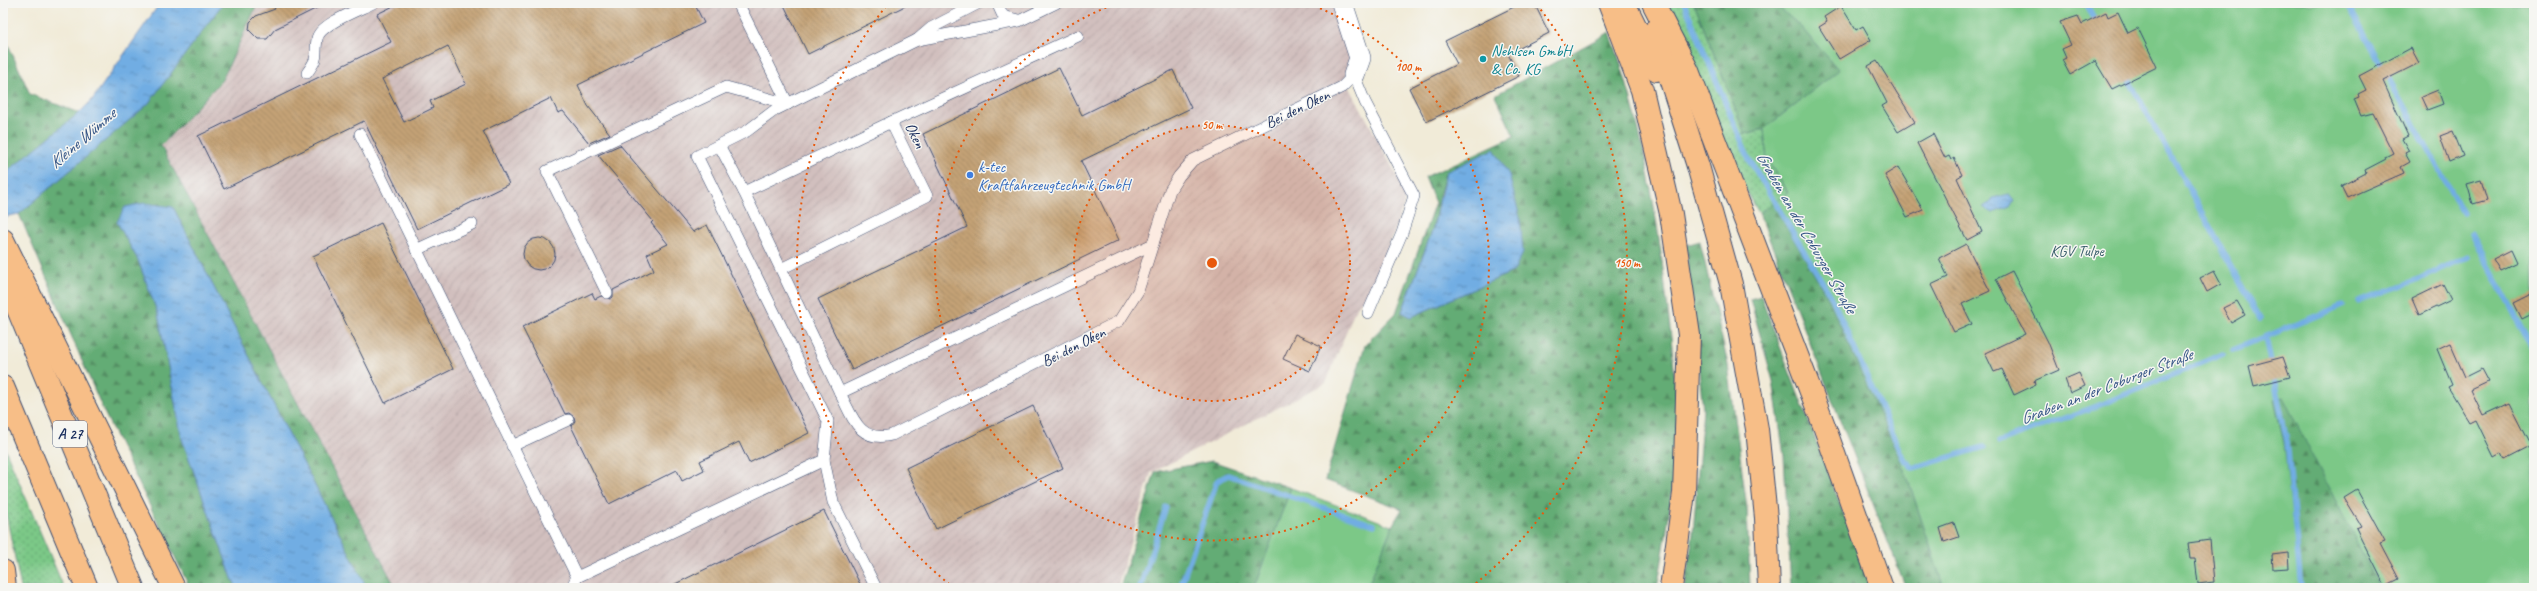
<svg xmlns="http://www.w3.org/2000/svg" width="2537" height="591" font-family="Caveat,sans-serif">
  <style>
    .industrial { fill: url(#industrial-furrows) }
    .grass { fill: url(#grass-dots); stroke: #4b7c72 }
    .forest { fill: url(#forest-firs); stroke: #406e69; fill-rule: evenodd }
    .garden { fill: #7bc887; stroke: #4b7c72 }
    .water { fill: url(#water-ripples); stroke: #466ea0 }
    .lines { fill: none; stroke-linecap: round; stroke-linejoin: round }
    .stream { stroke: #71ade3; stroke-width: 5.5 }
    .building { fill: url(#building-back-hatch); fill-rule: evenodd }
    .lane-casing { stroke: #3b4b70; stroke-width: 12 }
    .street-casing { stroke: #3b4b70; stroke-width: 22 }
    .highway-casing { stroke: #3b4b70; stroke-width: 24 }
    .lane { stroke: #fff; stroke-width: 11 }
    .street { stroke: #fff; stroke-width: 21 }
    .highway { stroke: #f7be87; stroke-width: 22 }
    .ring { fill: none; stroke: #e8590c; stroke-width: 2; stroke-dasharray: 2 4 }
    .culture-dot { fill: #0f9aa8; stroke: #f6f6f2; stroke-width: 1.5 }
    .shop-dot { fill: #3f7fe0; stroke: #f6f6f2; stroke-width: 1.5 }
    .labels { text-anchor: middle; stroke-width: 3; stroke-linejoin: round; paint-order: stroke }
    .shield { fill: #f6f6f2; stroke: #5d6b8a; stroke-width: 1 }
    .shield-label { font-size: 15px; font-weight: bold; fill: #1b2f5e }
    .culture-label { font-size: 16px; fill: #0d838f; stroke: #f6f6f2; text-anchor: start }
    .street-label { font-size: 16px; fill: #1b2f5e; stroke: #f6f6f2 }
    .shop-label { font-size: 16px; fill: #366cbe; stroke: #f6f6f2; text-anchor: start }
    .park-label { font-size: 16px; fill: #385d6a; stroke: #f6f6f2 }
    .water-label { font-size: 17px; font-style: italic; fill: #355586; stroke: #f6f6f2 }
    .centre { fill: #e8590c; stroke: #f6f6f2; stroke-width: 2 }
    .ring-label { font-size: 12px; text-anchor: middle; font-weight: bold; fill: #e8590c; stroke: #f6f6f2; stroke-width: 3; stroke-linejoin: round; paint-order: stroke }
  </style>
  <defs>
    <pattern id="industrial-furrows" width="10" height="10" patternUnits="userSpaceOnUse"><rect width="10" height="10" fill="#d1bfbe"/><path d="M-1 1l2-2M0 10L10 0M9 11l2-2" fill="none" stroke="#b3a4a6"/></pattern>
    <pattern id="grass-dots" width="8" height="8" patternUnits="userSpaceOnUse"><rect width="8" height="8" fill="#7bc887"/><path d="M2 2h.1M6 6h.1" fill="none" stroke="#64a372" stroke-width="1.8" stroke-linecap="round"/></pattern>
    <pattern id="forest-firs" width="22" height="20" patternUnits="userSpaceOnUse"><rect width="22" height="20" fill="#64ac74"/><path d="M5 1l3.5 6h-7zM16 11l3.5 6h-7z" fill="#528c62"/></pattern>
    <pattern id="water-ripples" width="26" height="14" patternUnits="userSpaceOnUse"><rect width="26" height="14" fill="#71ade3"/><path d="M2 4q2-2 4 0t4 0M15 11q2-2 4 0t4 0" fill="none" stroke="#5c8dbb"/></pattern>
    <pattern id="building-back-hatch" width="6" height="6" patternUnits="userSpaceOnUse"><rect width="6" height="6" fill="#c4a276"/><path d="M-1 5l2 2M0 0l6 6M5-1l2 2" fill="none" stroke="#9e8464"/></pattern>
  </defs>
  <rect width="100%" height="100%" fill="#f6f6f2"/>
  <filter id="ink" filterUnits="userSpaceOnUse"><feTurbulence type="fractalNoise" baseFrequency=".025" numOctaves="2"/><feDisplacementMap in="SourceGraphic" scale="8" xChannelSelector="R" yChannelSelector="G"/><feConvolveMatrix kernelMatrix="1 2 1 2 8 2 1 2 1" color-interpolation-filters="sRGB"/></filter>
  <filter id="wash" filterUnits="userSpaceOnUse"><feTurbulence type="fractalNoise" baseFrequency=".012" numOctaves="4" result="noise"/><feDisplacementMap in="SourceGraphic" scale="16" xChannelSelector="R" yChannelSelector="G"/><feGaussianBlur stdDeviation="0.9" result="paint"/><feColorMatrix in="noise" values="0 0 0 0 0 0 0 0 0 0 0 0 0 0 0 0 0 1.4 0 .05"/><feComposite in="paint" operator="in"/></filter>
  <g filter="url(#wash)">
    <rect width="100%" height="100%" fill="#f1ebd8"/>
    <path class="industrial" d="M258 3H1345L1362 49 1348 84 1407 195 1376 284 1356 307 1326 383 1151 473 1117 588H396L161 145 222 80Z"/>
    <g class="grass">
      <path d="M1665 3H1694L1745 134 1764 129 1767 160 1788 193 1759 213 1732 165Z"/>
      <path d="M3 444 64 588H21L3 499Z"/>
    </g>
    <g class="forest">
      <path d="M223 3H258L222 80 161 146 396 588H367L173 207 117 222 138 260 158 314 182 439 232 578 237 588H190L104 412 19 214 148 104Z"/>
      <path d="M1694 3H1774L1799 25 1839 70 1764 129 1745 134Z"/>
      <path d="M1610 32C1640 117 1656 204 1666 294 1672 344 1678 394 1676 444 1673 492 1666 541 1657 588H1367L1392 526 1402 509 1325 480 1365 345 1396 313 1435 203 1425 177 1514 136 1495 95ZM1446 172 1514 271 1411 317 1402 312 1433 229 1439 196Z"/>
      <path d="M3 33 30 94 79 113 3 175Z"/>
      <path d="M1773 203 1829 300 1907 476 1944 588H1906L1759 213Z"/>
      <path d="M1700 241 1728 365 1747 508 1750 588H1685L1693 534 1703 409 1686 245Z"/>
      <path d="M1761 296 1776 336 1872 588H1791L1784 456 1773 381 1750 299Z"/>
      <path d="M2284 397 2380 588H2300L2284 443 2274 399Z"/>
      <path d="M1212 461 1291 488 1254 588H1120L1155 472Z"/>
    </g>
    <g class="garden">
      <path d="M1774 3H2534V588H2380L2283 397 2274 399 2284 443 2300 588H1944L1907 476 1829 300 1773 203 1788 192 1767 160 1764 129 1839 70 1799 25Z"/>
      <path d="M1291 488 1392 526 1367 588H1254Z"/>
    </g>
    <g class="water">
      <path d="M160 3H223L148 104 19 214 9 216 3 221V175L79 113 92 100Z"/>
      <path d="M1494 149 1509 175 1520 218 1523 253 1514 271 1411 317 1402 312 1433 229 1446 172Z"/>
      <path d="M2009 194 2014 200 2010 207 1992 213 1983 207 1991 203 1993 198Z"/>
      <path d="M145 203 173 207 367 588H237L232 578 182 439 158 314 138 260 117 222 125 207Z"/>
    </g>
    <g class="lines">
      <g class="stream">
        <path d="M1684 3 1749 159 1832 298 1903 458 1913 468 1984 447"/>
        <path d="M2086 3 2097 24"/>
        <path d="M2347 3 2463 213"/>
        <path d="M2126 75 2260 318"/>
        <path d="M2472 233 2534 352"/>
        <path d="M2359 301 2422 278 2469 256"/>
        <path d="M2265 337 2271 366"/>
        <path d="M2233 350 2343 305"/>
        <path d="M2273 375 2287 441 2301 588"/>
        <path d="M1999 442 2097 406 2223 354"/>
        <path d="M1140 588 1166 507"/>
        <path d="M1180 588 1217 481 1228 475 1374 525"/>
      </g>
    </g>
    <g id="blocks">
      <g class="building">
        <path d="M272 3H327L275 29 267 39H258L249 30 250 22 256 16 275 9Z"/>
        <path d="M400 3H694L704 23 578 85 588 106 610 134 589 143 563 111 558 113 551 98 483 131 509 184 417 229 364 121 224 189 198 136 391 42 377 14ZM448 46 466 84 430 101 433 108 404 122 382 79Z"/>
        <path d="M783 3H911L808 54Z"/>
        <path d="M1522 3H1534L1549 33 1508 54 1519 76 1426 122 1409 88 1457 64 1445 41Z"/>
        <path d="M1841 6 1856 30 1863 26 1871 40 1839 59 1819 27 1827 22 1824 17Z"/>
        <path d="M2106 12 2108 17 2118 12 2128 33 2138 28 2157 67 2112 89 2095 61 2070 75 2062 60 2066 58 2062 49 2071 45 2060 22 2078 16 2082 24Z"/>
        <path d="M2411 48 2419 63 2383 81 2408 136 2402 139 2409 151 2405 153 2410 162 2401 167 2404 173 2347 198 2341 186 2366 173 2365 170 2386 159 2385 157 2393 153 2373 113 2361 116 2354 99 2359 97 2358 94 2366 90 2359 76Z"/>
        <path d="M1877 61 1915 122 1898 132 1882 106 1887 103 1868 66Z"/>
        <path d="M1059 68 1082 115 1173 70 1191 108 1081 161 1119 240 852 370 818 299 967 227 923 134Z"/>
        <path d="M2438 90 2443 104 2427 110 2421 97Z"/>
        <path d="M2453 131 2463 156 2449 162 2440 136Z"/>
        <path d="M1933 134 1945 158 1949 156 1951 160 1954 158 1962 175 1957 178 1982 232 1967 240 1917 143Z"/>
        <path d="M620 145 693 232 707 225 809 433 749 463 739 442 700 461 704 470 682 481 677 470 609 504 571 426 575 421 574 417 569 413 565 414 522 327 592 293 595 299 601 296 610 299 613 297V290L654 270 647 254 668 244 651 223 653 221 598 155Z"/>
        <path d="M1898 167 1923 210 1907 217 1885 175Z"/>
        <path d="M2481 180 2487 200 2473 204 2467 184Z"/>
        <path d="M381 223 453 369 385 403 313 256Z"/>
        <circle cx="539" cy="254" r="16"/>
        <path d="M1966 244 1990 291 1962 304 1972 324 1954 332 1931 285 1948 277 1939 258Z"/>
        <path d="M2511 250 2517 263 2500 271 2493 259Z"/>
        <path d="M2012 271 2048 342 2059 370 2034 381 2035 385 2014 395 2002 369 1994 372 1985 353 2025 334 1996 279Z"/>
        <path d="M2214 271 2221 284 2207 292 2200 278Z"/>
        <path d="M2443 284 2451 300 2419 315 2412 299Z"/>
        <path d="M2534 293V313L2522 319 2514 303Z"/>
        <path d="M2237 301 2245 315 2231 323 2223 308Z"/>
        <path d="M1295 334 1321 346 1310 371 1283 359Z"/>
        <path d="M2450 343 2465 377 2481 369 2488 382 2471 390 2483 415 2509 403 2531 446 2504 460 2501 453 2494 457 2476 420 2470 423 2448 387 2452 385 2437 349Z"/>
        <path d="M2283 357 2290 377 2254 386 2249 366Z"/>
        <path d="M2079 373 2085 386 2070 393 2065 379Z"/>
        <path d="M1033 406 1063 468 936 529 906 468Z"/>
        <path d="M2357 490 2385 541 2380 543 2399 579 2385 586 2356 528 2361 526 2344 498Z"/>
        <path d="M824 511 862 588H667Z"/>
        <path d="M1954 523 1959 537 1944 542 1940 528Z"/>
        <path d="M2210 540 2214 582 2198 584 2195 559H2190L2188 543Z"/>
        <path d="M2288 553 2289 568 2273 569 2272 555Z"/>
      </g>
    </g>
  </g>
  <g filter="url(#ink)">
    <use href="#blocks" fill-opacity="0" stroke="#3b4b70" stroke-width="1"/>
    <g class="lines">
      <defs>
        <g id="lane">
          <path d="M738 3 788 104"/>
          <path d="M997 3 1003 16 1018 20"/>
          <path d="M917 40 1019 21 1056 3"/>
          <path d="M307 73C320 55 314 58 317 39 319 24 359 10 373 3"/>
          <path d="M891 122 1078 36"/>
          <path d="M360 134 577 577 824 460 828 421 697 156 747 131 775 110 917 40 931 28 979 3"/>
          <path d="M719 145 744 192"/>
          <path d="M416 250 472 224"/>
          <path d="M781 269 927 196 891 122 744 192 840 393C853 418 859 443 892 435L1119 321 1138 291 1170 190 1179 176 1193 160 1342 87 1354 75 1365 102 1414 196 1402 233 1368 313"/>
          <path d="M607 293 547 171 726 87 788 104"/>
          <path d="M840 393 1153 244"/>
          <path d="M512 446 568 420"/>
          <path d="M824 460 833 502 876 588"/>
          <path d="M571 588 577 577"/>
        </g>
        <path id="street" d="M1342 3 1360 58 1354 75"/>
        <g id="highway">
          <path d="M1609 3 1642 90 1671 214 1689 335 1684 493 1671 588"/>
          <path d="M1624 3 1657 70"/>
          <path d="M1653 3 1688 71 1823 423 1882 588"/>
          <path d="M1655 31 1698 166 1731 284 1757 429 1766 518 1769 588"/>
          <path d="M3 240 174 588"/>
          <path d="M3 273 133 588"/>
          <path d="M3 387 87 588"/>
          <path d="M3 571 5 588"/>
        </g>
      </defs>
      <use href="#lane" class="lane-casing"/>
      <use href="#street" class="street-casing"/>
      <use href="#highway" class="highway-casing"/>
      <use href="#lane" class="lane"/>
      <use href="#street" class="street"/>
      <use href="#highway" class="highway"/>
    </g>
  </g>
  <circle cx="1212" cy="263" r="138" fill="#e8590c" fill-opacity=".12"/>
  <g class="ring">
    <circle cx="1212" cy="263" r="138"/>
    <path d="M1309 4A277 277 0 1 1 1115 4"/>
    <path d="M954 588A415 415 0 0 1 887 5M1537 5A415 415 0 0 1 1470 588"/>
  </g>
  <circle class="culture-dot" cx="1483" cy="59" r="4"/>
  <circle class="shop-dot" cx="970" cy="175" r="4"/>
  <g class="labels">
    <rect class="shield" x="53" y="421" width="34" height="26" rx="3"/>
    <g class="shield-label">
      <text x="70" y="439">A 27</text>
    </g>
    <g class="culture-label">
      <text x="1491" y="56">Nehlsen GmbH<tspan x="1491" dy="18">&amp; Co. KG</tspan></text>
    </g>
    <g class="street-label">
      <text transform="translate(1297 108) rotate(-26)" y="6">Bei den Oken</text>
      <text transform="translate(916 135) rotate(64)" y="6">Oken</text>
      <text transform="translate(1073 346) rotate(-27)" y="6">Bei den Oken</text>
    </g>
    <g class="shop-label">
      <text x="978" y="172">k-tec<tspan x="978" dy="18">Kraftfahrzeugtechnik GmbH</tspan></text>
    </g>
    <g class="park-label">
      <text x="2077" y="256">KGV Tulpe</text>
    </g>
    <g class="water-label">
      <text transform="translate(82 138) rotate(-41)" y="6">Kleine Wümme</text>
      <text transform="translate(1807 232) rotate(60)" y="6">Graben an der Coburger Straße</text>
      <text transform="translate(2106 386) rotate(-21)" y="6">Graben an der Coburger Straße</text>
    </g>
  </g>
  <circle cx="1212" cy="263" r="6" class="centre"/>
  <g class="ring-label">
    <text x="1408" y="71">100 m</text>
    <text x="1212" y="129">50 m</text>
    <text x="1627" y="267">150 m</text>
  </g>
  <rect width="2537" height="591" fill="none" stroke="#f6f6f2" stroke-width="16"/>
</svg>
